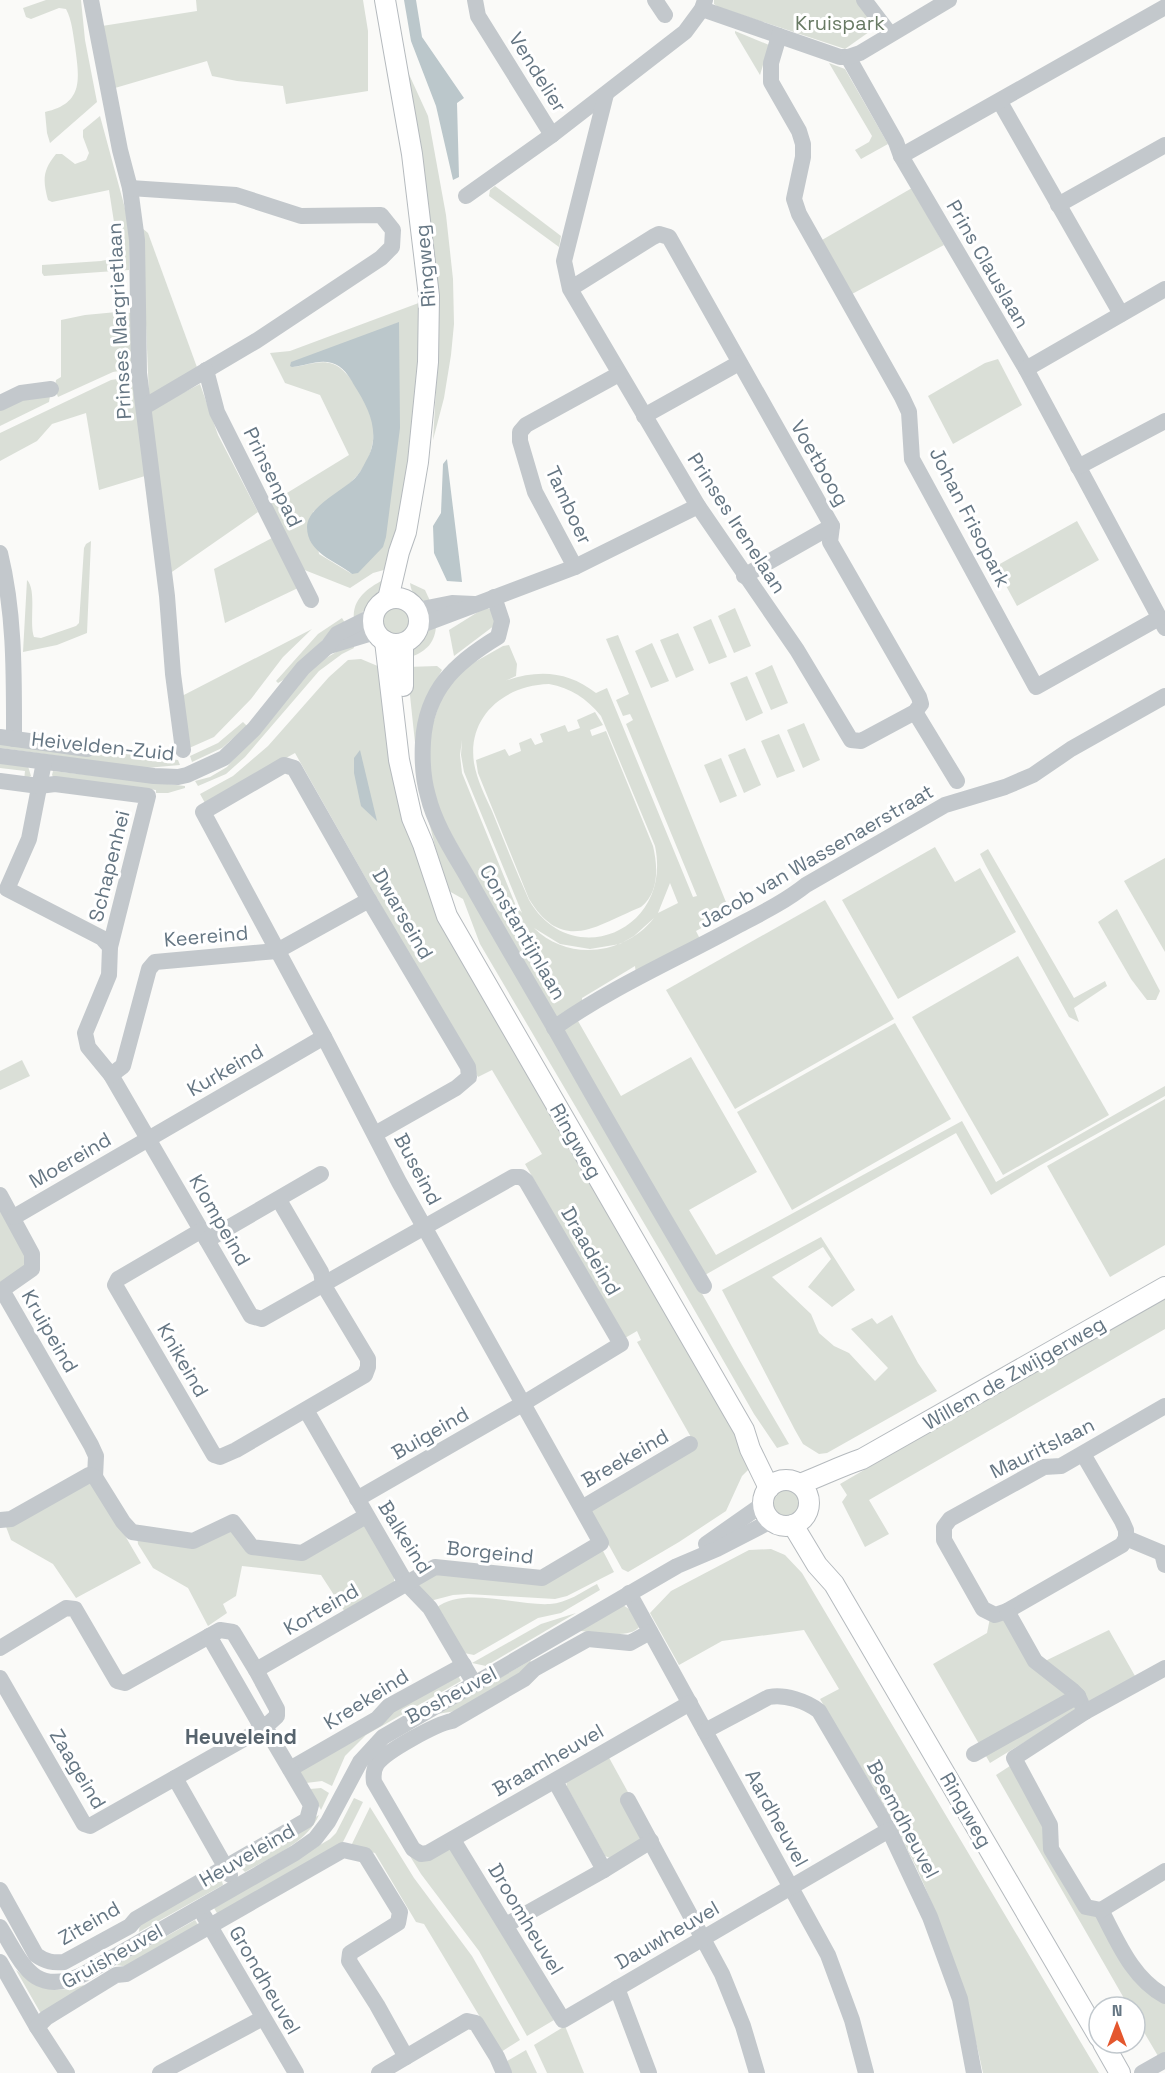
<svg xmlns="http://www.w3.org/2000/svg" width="1165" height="2073" font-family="'Space Grotesk',sans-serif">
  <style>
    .green { fill: #dadfd7; fill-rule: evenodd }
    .water { fill: #bbc7cb }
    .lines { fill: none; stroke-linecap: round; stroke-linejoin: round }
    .major-casing { stroke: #b5babe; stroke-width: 22 }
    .minor { stroke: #c3c8cc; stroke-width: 16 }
    .major { stroke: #fff; stroke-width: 20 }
    .labels { text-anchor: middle; stroke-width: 6; stroke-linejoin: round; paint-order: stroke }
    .park-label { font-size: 20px; fill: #687a64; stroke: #fff }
    .street-label { font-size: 20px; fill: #657683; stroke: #fff }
    .neighbourhood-label { font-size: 21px; font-weight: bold; fill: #57646e; stroke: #fff }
  </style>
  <rect width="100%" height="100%" fill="#fafaf8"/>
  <g class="green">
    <path d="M46 0H81L85 40 97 102 50 143 47 133 45 112C85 103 79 78 75 46 73 34 72 20 66 9L59 8 31 19 26 17 23 8Z"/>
    <path d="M196 0H363L368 31V91L286 104 283 86 237 81 212 76 207 61 115 88 102 26 197 11Z"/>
    <path d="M714 0H862L876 27 845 49 718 7 714 4Z"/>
    <path d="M735 31 769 45 760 75 735 33Z"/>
    <path d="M402 59 428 116 446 215 453 279 454 324 451 355 444 398 433 440C436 392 439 342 437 294 432 215 415 137 402 59Z"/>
    <path d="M829 63 845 69 888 144 861 159 855 150 869 142 872 136Z"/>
    <path d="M100 116 126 212 129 234V270L44 276 42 273V265L101 261 115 258 116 235 109 190 52 202 48 200C43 181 42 171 56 154H62L75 164 86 160 89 153 83 137V130Z"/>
    <path d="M495 186 561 236 559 247 489 196 490 190Z"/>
    <path d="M912 188 944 245 852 294 822 240Z"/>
    <path d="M142 228 148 233 198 370 149 396Z"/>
    <path d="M424 301 419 412 391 568 373 573 350 588 302 569 269 504 349 455 320 395 285 383 270 353 290 351ZM398 323 352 574 319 554 313 512C333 496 359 481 369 457 372 448 374 438 374 429 372 411 351 370 333 364 320 359 306 366 292 367Z"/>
    <path d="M117 312 133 313V367L131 369 113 372 58 397 55 389 56 380 61 377V320L85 315Z"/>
    <path d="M998 359 1022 405 953 444 928 396 985 363Z"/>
    <path d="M130 377 135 378 145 476 99 490 86 413 52 424 37 441 0 461V433L111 380Z"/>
    <path d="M200 384 218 435 258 512 169 574 151 409Z"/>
    <path d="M20 396H50L49 402 0 426V405Z"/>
    <path d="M1077 521 1099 560 1017 606 998 571V565Z"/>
    <path d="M272 538 298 588 225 623 214 569Z"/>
    <path d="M91 541 87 633 57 645 23 652 27 580C37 590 29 622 34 637L41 638 76 626 79 623 84 548 86 544Z"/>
    <path d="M383 580 386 589C374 598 367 610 354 619 352 599 368 588 383 580Z"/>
    <path d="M410 583 425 590 431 603C418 600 412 597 410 583Z"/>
    <circle cx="397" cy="621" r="15"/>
    <path d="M486 607 493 611 495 625 454 656 449 630Z"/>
    <path d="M735 608 751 646 734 653 718 616Z"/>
    <path d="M342 618 345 623 329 633 290 676 278 683 276 681 318 634Z"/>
    <path d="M711 619 727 657 709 664 693 627Z"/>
    <path d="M436 624C436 642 426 652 410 657V648L424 631Z"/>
    <path d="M312 629 283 657 251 699 214 737 187 749 180 697Z"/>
    <path d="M678 633 694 670 676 678 660 640Z"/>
    <path d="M618 635 730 912 696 931 700 939 636 975 635 966 582 998V1001L557 1020 432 800 428 739 445 686 473 663 503 646 509 645 517 664 516 676 505 681C538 669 568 671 596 693L607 688 693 897 697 896 626 724 633 720 630 714 623 716 616 700 629 694 606 639ZM549 684C571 688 586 698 601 716L655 846C673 931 571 973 529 900 516 871 504 841 492 811 485 796 477 780 474 763 467 716 505 685 549 684ZM462 740 461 755 464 772 522 913 516 906 462 773 460 755ZM670 883 678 903 658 913ZM654 918C625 955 568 962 534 928L560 944 590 949 620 944 634 936Z"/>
    <path d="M353 642 354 648 342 654 319 671 245 757 226 774 198 786 195 781 210 777 227 767 316 664Z"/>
    <path d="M652 643 669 681 651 688 635 651Z"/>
    <path d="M361 659 380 667 414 840 753 1465 742 1476 726 1511 679 1542 628 1572 622 1569 590 1511 696 1446 637 1342 641 1340 637 1331 625 1338 525 1164 542 1154 492 1070 478 1077 295 753 205 803 200 794 233 776 268 746 329 677 348 660Z"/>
    <path d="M772 665 788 703 771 710 755 673Z"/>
    <path d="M437 666 442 670 434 684 418 771 407 667Z"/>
    <path d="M747 676 763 713 746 721 730 683Z"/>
    <path d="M595 712 603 725 590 730 592 736 606 731 653 846C658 867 659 893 641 907 595 926 563 954 529 899L478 773 476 760 505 749 509 756 521 751 519 743 531 738 535 745 543 742 540 734 565 725 568 732 580 728 577 720Z"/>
    <path d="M243 722 247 726 222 748 192 762 190 756 218 743Z"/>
    <path d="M804 723 820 760 803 768 787 730Z"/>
    <path d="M779 734 795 771 777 778 761 741Z"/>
    <path d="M0 741 86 753 100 749 178 760 180 765 146 768 0 748Z"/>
    <path d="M745 748 761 785 744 793 728 755Z"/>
    <path d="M721 758 737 796 720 803 704 765Z"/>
    <path d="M0 762 28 766 31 776 24 780 25 771 0 768Z"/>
    <path d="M53 771 185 786V788L168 793H156V790L54 778 52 775Z"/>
    <path d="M424 802 739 1359 789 1444 777 1448 754 1414 668 1264 480 944 463 899 449 891 441 870Z"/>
    <path d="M935 847 955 882 980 868 1016 932 898 999 842 900Z"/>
    <path d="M988 849 1074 998 1105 981 1107 986 1074 1008 1079 1022 1069 1017 986 866 980 854Z"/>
    <path d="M1165 858V952L1124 881Z"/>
    <path d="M825 900 894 1019 735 1109 666 990Z"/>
    <path d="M1117 909 1160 991 1156 1000H1147L1131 979 1098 922Z"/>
    <path d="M1018 956 1109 1115 1003 1175 912 1017Z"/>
    <path d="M578 1021 621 1096 691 1057 757 1172 689 1210 716 1255 962 1121 996 1182 1165 1086V1096L1039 1166 991 1195 956 1133 705 1275 562 1030Z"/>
    <path d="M895 1023 951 1119 792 1210 737 1112Z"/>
    <path d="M22 1060 30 1076 0 1090V1071Z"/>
    <path d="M1165 1099V1245L1110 1277 1047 1166Z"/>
    <path d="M0 1205 30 1262 0 1283Z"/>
    <path d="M821 1237 855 1290 832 1307 808 1287 831 1259 823 1247 772 1277 811 1314 819 1333 834 1346 849 1353 875 1381 888 1368 851 1329 872 1318 877 1324 892 1315 918 1363 937 1391 827 1453 819 1454 803 1444 795 1430 722 1290Z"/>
    <path d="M1165 1294V1329L869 1500 889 1534 865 1547 842 1502 847 1495 840 1484Z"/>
    <path d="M93 1481 141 1563 76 1598 53 1564 11 1540 5 1524Z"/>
    <circle cx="787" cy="1503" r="16"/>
    <path d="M364 1524 394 1574V1585L345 1612 321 1575 242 1566 236 1596 223 1604 227 1613 208 1626 188 1588 153 1568 138 1544 137 1536 198 1545 232 1527 248 1551 303 1557Z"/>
    <path d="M602 1549 614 1572 567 1596 555 1599 468 1594 453 1595 430 1601 418 1589 419 1582 435 1571 542 1583Z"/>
    <path d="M771 1549 785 1555 802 1573 1099 2073H983C968 2002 946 1931 915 1865 888 1808 852 1754 820 1699L839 1689 804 1630 722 1641 679 1665 650 1613 671 1591 749 1550Z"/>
    <path d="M597 1584 600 1590 561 1613 538 1618 474 1655 464 1653 436 1608C463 1586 517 1606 550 1604 567 1603 582 1592 597 1584Z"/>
    <path d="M623 1605 632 1611 640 1626C630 1640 595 1632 580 1631Z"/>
    <path d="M576 1613 486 1666 472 1663 541 1624Z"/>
    <path d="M1005 1617 1082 1707 990 1763 933 1664 987 1633 990 1618Z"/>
    <path d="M1109 1630 1135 1676 1090 1702 1043 1662Z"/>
    <path d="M531 1660 529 1668 456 1711 437 1714Z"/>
    <path d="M456 1672 461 1681 366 1735 345 1756 332 1786 322 1781 306 1783 299 1770 391 1710Z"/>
    <path d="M607 1754 629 1794 648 1843 610 1858 605 1856 567 1787 566 1778Z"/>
    <path d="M1013 1764 1046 1823 1049 1850 1165 2000V2052L1158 2056 1135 2017V2007H1129L996 1775Z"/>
    <path d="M321 1788 329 1793 321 1810 310 1789Z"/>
    <path d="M354 1798 363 1802 341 1846 218 1915 214 1908 330 1839 336 1833Z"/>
    <path d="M370 1807 414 1878 472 1956 520 2040 501 2052 424 1924 416 1922 375 1853 350 1848Z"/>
    <path d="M319 1815C307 1843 271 1857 245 1872L241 1868V1862Z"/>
    <path d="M451 1845 554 2020 527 2036 479 1951 421 1874 405 1848Z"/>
    <path d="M220 1874 223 1885 139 1932 140 1920Z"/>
    <path d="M195 1920 199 1926 129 1967 116 1965Z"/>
    <path d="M16 1970C39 1988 55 1995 84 1985L78 1995 43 2014 40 2012Z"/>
    <path d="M565 2026 584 2073H547L534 2045Z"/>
    <path d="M526 2050 537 2073H512L507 2061Z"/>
  </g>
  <g class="water">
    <path d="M404 0H416L422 37 464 98 457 103 459 177 453 180 436 106 411 41Z"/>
    <path d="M399 322 400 428 386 537 383 547 358 573 352 574C336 561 307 553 307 527 307 508 340 492 353 480 359 475 363 467 366 461 382 435 369 408 354 385 349 376 343 366 332 363 318 359 306 366 292 367L290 366 291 362Z"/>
    <path d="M447 459 461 573 462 582 447 581 434 553 433 526 441 513 443 464Z"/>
    <path d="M360 750 377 821 361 806 354 773V758Z"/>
  </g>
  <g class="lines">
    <defs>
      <g id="major">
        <path d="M385 0 412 154 429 296 428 362 418 462 406 532 399 552 388 599"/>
        <circle cx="396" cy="621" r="23"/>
        <path d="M385 641 399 760 412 818 423 844 447 916 744 1430 750 1449 769 1488"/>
        <path d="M403 644V686"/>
        <circle cx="786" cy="1503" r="23"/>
        <path d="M800 1484C821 1476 841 1466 862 1459L1165 1287"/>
        <path d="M793 1525 817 1565 834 1584 1099 2037"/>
        <path d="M1103 2043 1120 2073"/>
      </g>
    </defs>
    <use href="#major" class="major-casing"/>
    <g class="minor">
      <path d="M91 0 120 150 130 188 137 240 139 373 167 596 173 674 183 750"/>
      <path d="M475 0 478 16 552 135"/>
      <path d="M655 0 665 15"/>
      <path d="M864 0 890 34"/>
      <path d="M702 9 840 57H848L896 142 901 156 1026 369 1165 628"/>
      <path d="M779 36 771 63V82L799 131 803 144V157L794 199 799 214 902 397 909 412 912 459 1036 687 1159 618"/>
      <path d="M848 57 860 53 949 0"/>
      <path d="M1000 102 1121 314"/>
      <path d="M901 156 1165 7"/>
      <path d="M130 188 236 195 301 216 381 215 393 230 392 247 381 258 256 341 144 407"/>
      <path d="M466 196 552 135 685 32 702 9 705 0"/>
      <path d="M1058 205 1165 145"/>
      <path d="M570 289 653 237 659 234 669 237 832 526 830 542 919 697 921 704 915 712 861 741 851 740 797 650 698 506 570 289 564 261 606 94"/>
      <path d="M1026 369 1165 289"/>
      <path d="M206 370 217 412 311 600"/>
      <path d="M0 403 21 393 51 389"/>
      <path d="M644 416 739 363"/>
      <path d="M1078 467 1165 421"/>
      <path d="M0 553C15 614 14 676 14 739"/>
      <path d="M575 567 535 492 520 441V432L526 425 619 374"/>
      <path d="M744 576 832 526"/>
      <path d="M494 597 502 621 498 637C455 663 426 690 423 742 422 760 423 779 428 796 435 825 453 852 468 878 496 928 525 977 554 1027 603 1114 653 1200 704 1286"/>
      <path d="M417 610 452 603 474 604"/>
      <path d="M419 626 575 567 698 506"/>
      <path d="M329 646 375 632"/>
      <path d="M915 712 957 781"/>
      <path d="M0 737 87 749"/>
      <path d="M0 756 154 776 178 777 187 775 224 758 254 729 303 668 328 646 337 634 373 616"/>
      <path d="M44 762 29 839 7 889 102 938 110 947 109 975 85 1033 88 1047 111 1075 251 1316 262 1319 513 1177H521L526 1181 621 1344 524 1403 357 1499"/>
      <path d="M0 781 39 786 55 784 148 796 110 947"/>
      <path d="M554 1028C612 987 677 959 739 925 762 913 786 901 806 885L945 805 1005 787 1033 775 1071 749 1165 696"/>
      <path d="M111 1075 123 1066 149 969 155 962 277 951 369 900"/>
      <path d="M0 1195 32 1254V1269L2 1290 91 1445 96 1456 95 1477"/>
      <path d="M14 1217 324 1037"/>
      <path d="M202 1230 118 1279 115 1285 214 1455 220 1457 236 1450 365 1375 368 1367V1359L323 1284 321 1272 279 1200"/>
      <path d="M207 1240 321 1174"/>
      <path d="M306 1410 406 1583 430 1608 474 1683"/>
      <path d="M1083 1454 1122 1521 1126 1530V1538L1162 1553 1165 1565"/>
      <path d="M95 1477 123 1522 132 1532 193 1541 233 1522 252 1547 302 1553 366 1516"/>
      <path d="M582 1508 690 1444"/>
      <path d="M0 1520 11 1519 89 1475 95 1477"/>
      <path d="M1126 1538 1122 1545 1007 1611 995 1615 983 1609 944 1540V1527L950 1519 1044 1467 1061 1466 1165 1406"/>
      <path d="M706 1544 763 1504"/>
      <path d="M629 1593 828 1955 852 2020 866 2073"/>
      <path d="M1007 1611 1035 1661 1072 1690 1078 1696 1085 1712"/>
      <path d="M650 1632 630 1643 588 1639 534 1669 524 1679 452 1721C436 1724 386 1751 377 1764 373 1770 373 1775 374 1782L413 1849 421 1854 428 1853 690 1703"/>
      <path d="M0 1648 66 1608 75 1609 117 1681 125 1683 220 1630 233 1632 256 1670 277 1709V1716L265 1727 90 1826 84 1824 0 1678"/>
      <path d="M1165 1668 1085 1712 1014 1758 1050 1825 1051 1849 1086 1907 1101 1910C1118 1942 1132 1978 1165 1996"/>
      <path d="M256 1670 435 1567 542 1578 601 1543 399 1182 324 1037 203 812 284 765 294 768 369 900 468 1067 469 1077 456 1088 375 1134"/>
      <path d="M705 1731 769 1697C785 1694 806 1701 819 1711L889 1830 930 1917 960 1999 974 2073"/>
      <path d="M974 1754 1078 1696"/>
      <path d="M290 1769 377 1719 389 1706 464 1665"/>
      <path d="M175 1778 230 1875"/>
      <path d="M555 1781 604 1870"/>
      <path d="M628 1800 722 1974 743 2026 757 2073"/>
      <path d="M453 1840 563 2020 889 1830"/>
      <path d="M0 1890 36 1955C46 1962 53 1963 64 1962L130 1926 136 1919 307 1820 311 1805 265 1727 258 1721 209 1636"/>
      <path d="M1101 1910 1165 1871"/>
      <path d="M204 1916 296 2073"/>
      <path d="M506 1925 604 1870 651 1841"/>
      <path d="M0 1927C23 1964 33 1998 84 1974L295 1853 315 1839 328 1822 360 1762 383 1737 677 1566 717 1549 771 1521"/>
      <path d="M0 1962 37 2027 67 2073"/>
      <path d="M617 1988 649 2073"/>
      <path d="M37 2027 46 2018 116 1975 126 1974 343 1850 365 1855 400 1912 398 1923 350 1953 349 1961 377 2005 406 2057"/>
      <path d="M160 2073 263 2018"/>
      <path d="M379 2073 467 2021 476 2023 497 2057 504 2073"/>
      <path d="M1142 2073 1165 2060"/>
    </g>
    <use href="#major" class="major"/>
  </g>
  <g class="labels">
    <g class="park-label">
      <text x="840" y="30">Kruispark</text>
    </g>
    <g class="street-label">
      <text transform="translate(538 72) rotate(58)" y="7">Vendelier</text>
      <text transform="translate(988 264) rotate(60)" y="7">Prins Clauslaan</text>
      <text transform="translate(425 266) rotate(-95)" y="7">Ringweg</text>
      <text transform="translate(119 321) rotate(-93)" y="7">Prinses Margrietlaan</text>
      <text transform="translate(820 463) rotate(60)" y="7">Voetboog</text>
      <text transform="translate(273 477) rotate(64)" y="7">Prinsenpad</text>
      <text transform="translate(569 505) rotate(65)" y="7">Tamboer</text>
      <text transform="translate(970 517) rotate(63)" y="7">Johan Frisopark</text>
      <text transform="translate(737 523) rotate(57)" y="7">Prinses Irenelaan</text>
      <text transform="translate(103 746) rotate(6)" y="7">Heivelden-Zuid</text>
      <text transform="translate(816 856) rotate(-30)" y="7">Jacob van Wassenaerstraat</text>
      <text transform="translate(109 866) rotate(-76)" y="7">Schapenhei</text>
      <text transform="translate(403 914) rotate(60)" y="7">Dwarseind</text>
      <text transform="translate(523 932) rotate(60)" y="7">Constantijnlaan</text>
      <text transform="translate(206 936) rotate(-5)" y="7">Keereind</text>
      <text transform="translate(225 1070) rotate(-30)" y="7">Kurkeind</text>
      <text transform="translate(576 1141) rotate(60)" y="7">Ringweg</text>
      <text transform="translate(70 1160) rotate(-30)" y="7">Moereind</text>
      <text transform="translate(418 1169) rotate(62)" y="7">Buseind</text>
      <text transform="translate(220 1220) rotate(60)" y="7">Klompeind</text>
      <text transform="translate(591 1251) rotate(60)" y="7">Draadeind</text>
      <text transform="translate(50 1331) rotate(60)" y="7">Kruipeind</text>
      <text transform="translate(183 1360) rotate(60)" y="7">Knikeind</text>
      <text transform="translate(1014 1373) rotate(-30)" y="7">Willem de Zwijgerweg</text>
      <text transform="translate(430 1433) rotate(-30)" y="7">Buigeind</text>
      <text transform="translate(1042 1448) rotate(-26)" y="7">Mauritslaan</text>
      <text transform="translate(625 1458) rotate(-30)" y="7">Breekeind</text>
      <text transform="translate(405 1537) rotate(58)" y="7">Balkeind</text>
      <text transform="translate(490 1552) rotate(6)" y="7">Borgeind</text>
      <text transform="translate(321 1609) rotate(-30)" y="7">Korteind</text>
      <text transform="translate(451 1695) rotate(-28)" y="7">Bosheuvel</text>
      <text transform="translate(366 1699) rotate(-32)" y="7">Kreekeind</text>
      <text transform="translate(548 1760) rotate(-30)" y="7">Braamheuvel</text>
      <text transform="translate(78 1769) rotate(59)" y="7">Zaageind</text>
      <text transform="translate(966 1810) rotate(60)" y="7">Ringweg</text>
      <text transform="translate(777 1818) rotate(61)" y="7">Aardheuvel</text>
      <text transform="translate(903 1819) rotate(62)" y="7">Beemdheuvel</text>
      <text transform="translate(247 1855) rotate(-30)" y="7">Heuveleind</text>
      <text transform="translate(526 1919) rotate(59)" y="7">Droomheuvel</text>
      <text transform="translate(89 1923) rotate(-30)" y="7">Ziteind</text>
      <text transform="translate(667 1935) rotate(-30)" y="7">Dauwheuvel</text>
      <text transform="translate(112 1956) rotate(-29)" y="7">Gruisheuvel</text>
      <text transform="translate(265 1980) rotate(60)" y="7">Grondheuvel</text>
    </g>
    <g class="neighbourhood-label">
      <text x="241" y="1744">Heuveleind</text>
    </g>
  </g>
  <g transform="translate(1117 2025)"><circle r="28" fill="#ffffff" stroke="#c1c8cd" stroke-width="1.5"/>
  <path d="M0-4.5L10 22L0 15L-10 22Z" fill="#e4572e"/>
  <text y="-9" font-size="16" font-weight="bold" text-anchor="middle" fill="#657683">N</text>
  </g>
</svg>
